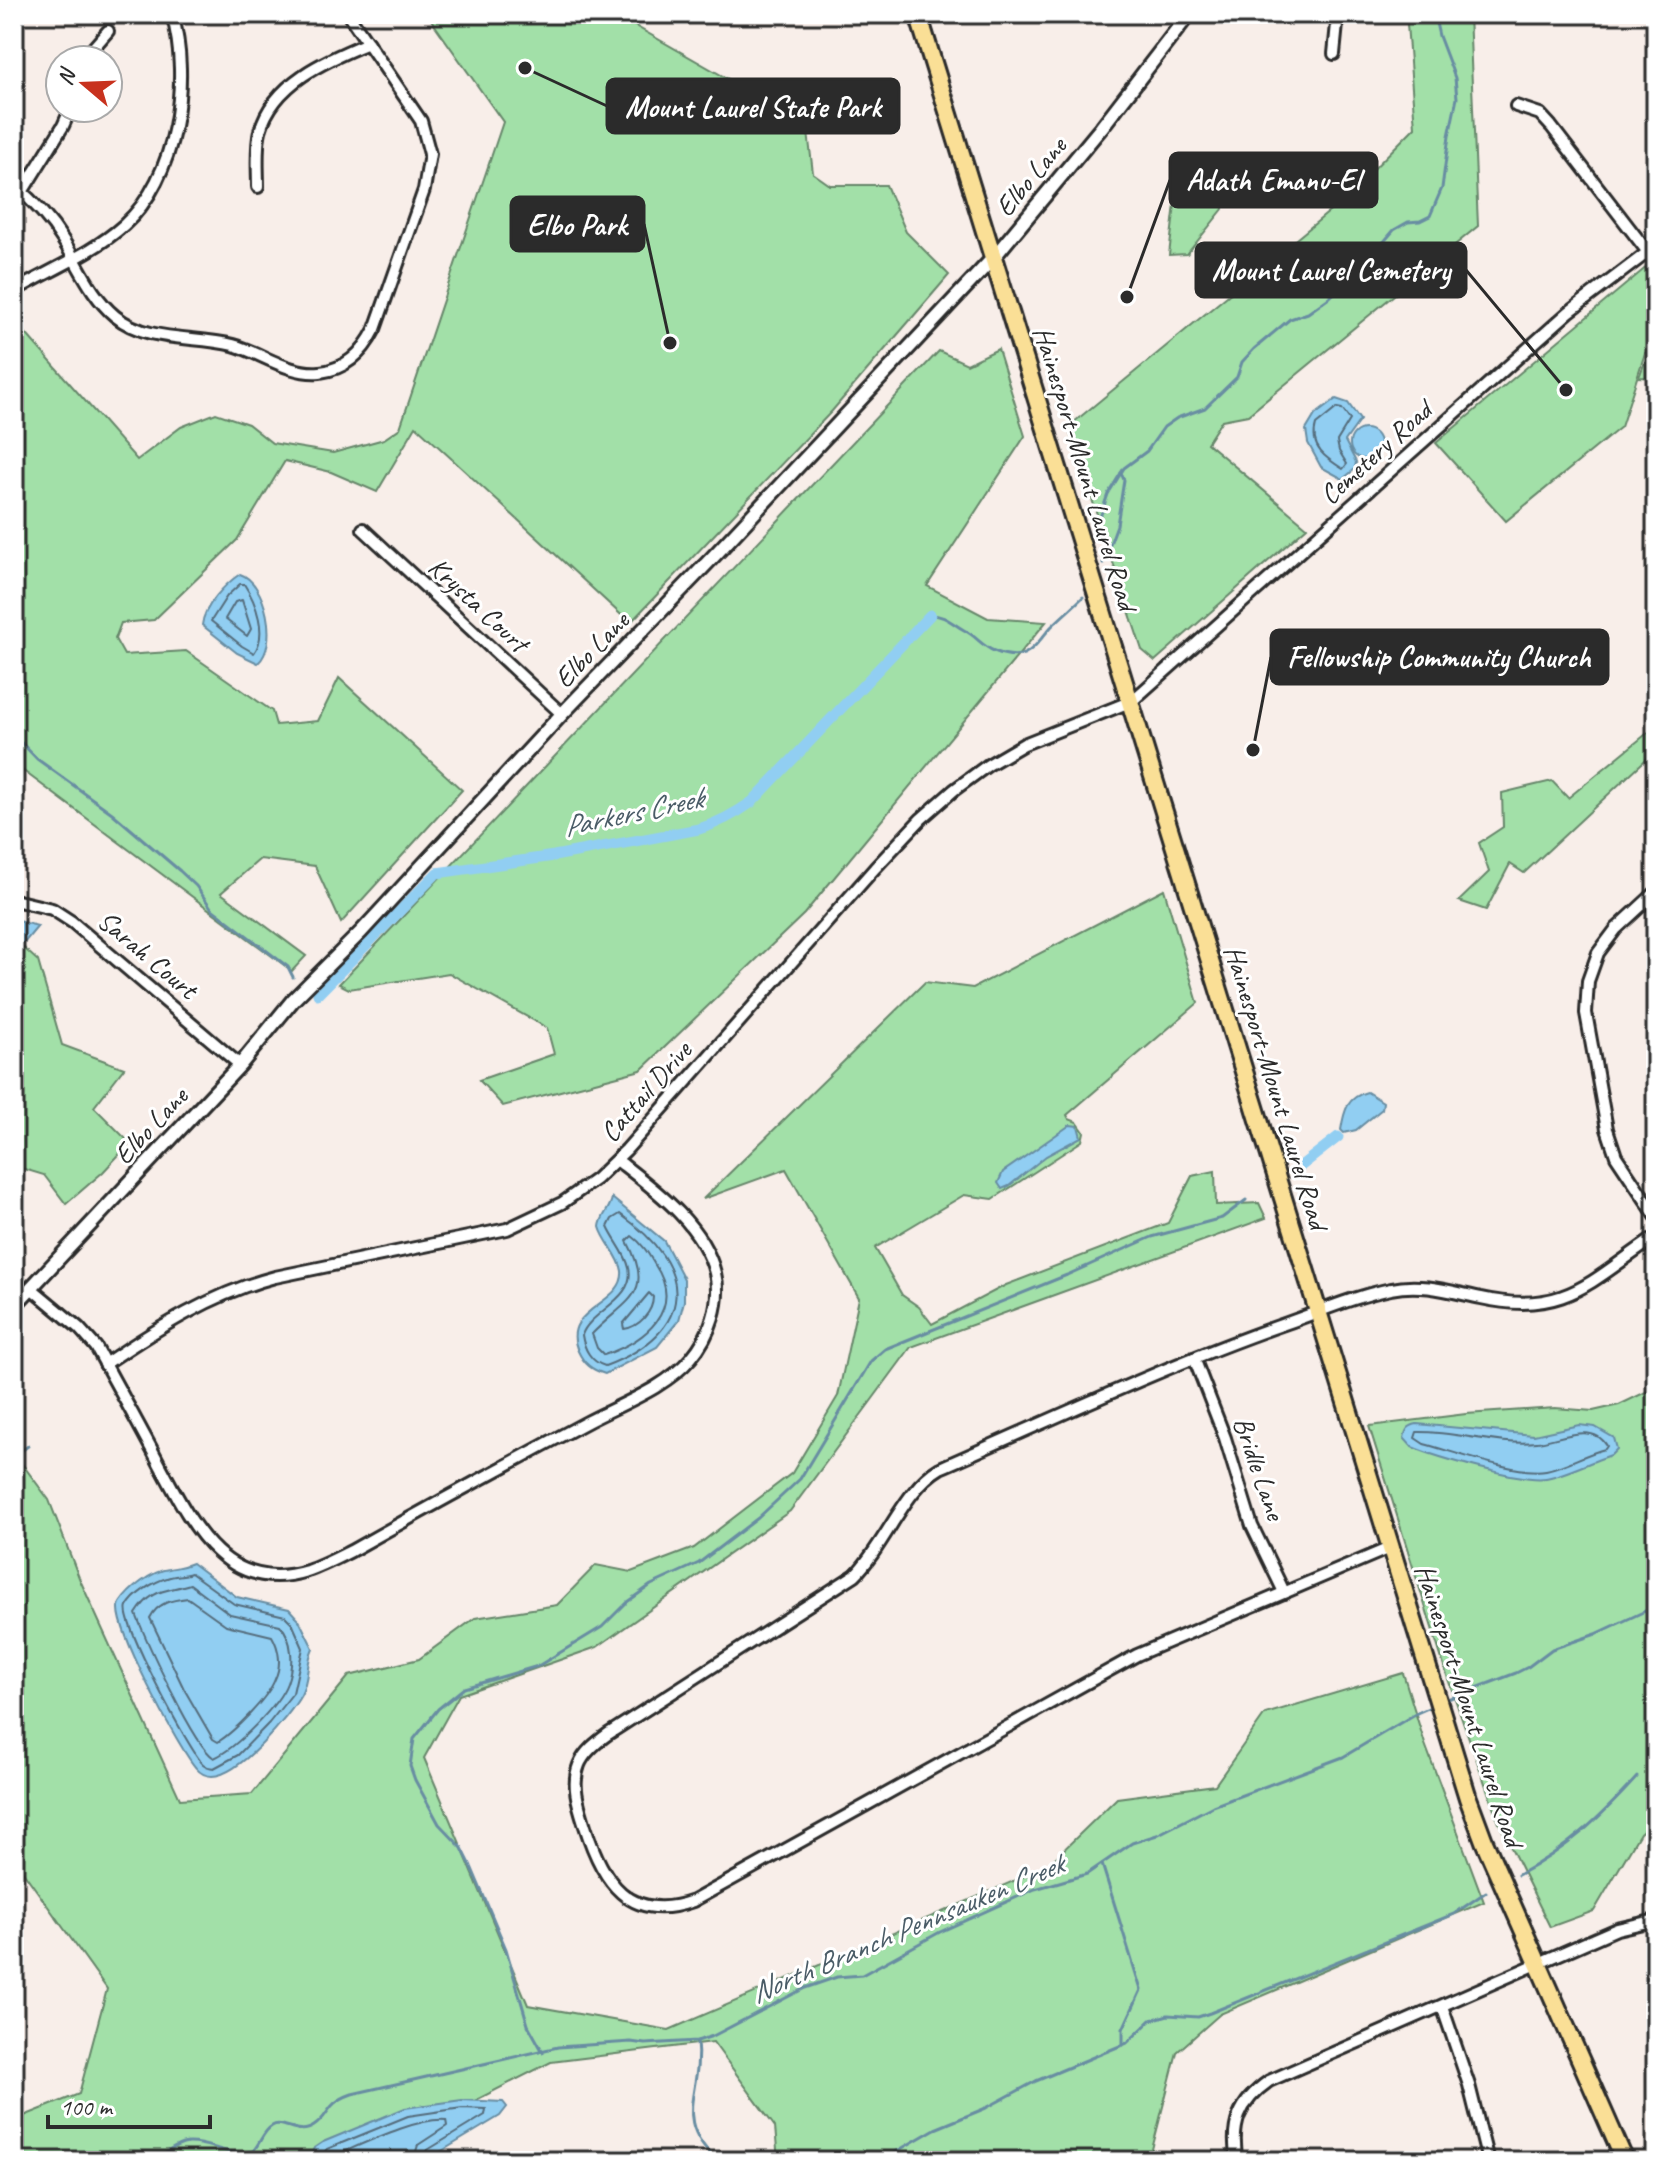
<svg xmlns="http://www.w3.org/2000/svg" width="1670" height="2175" font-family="Caveat,sans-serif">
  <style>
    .green { fill: #a2e0a8; stroke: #66866a; stroke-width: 2 }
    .water { fill: #91cef2; stroke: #688da2; stroke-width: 2 }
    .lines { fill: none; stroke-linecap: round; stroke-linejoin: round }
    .shore { stroke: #546c7b; stroke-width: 2 }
    .stream { stroke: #688da2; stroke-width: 3 }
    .canal { stroke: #91cef2; stroke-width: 11 }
    .minor-casing { stroke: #2b2b2b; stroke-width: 16 }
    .tertiary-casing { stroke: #2b2b2b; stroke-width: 18 }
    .primary-casing { stroke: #2b2b2b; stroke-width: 22 }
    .minor { stroke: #fff; stroke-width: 10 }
    .tertiary { stroke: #fff; stroke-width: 12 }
    .primary { stroke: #fadf96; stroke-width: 16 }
    .labels { text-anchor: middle; stroke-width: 6; stroke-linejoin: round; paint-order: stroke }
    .street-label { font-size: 28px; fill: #2b2b2b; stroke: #fff }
    .water-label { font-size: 30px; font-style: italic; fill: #4a5c67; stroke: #fff }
    .leader { fill: none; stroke: #2b2b2b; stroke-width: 3 }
    .callout-dot { fill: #2b2b2b; stroke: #fff; stroke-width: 3 }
    .callout { fill: #2b2b2b; stroke: #2b2b2b; stroke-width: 3 }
    .callout-label { font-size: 30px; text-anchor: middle; font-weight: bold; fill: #fff }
  </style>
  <rect width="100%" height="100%" fill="#f8eee9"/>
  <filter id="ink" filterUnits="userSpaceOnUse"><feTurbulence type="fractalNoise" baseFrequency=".0125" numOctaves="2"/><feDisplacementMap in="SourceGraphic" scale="16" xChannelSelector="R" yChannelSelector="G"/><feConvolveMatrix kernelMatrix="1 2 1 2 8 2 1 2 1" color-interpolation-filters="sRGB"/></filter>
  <g filter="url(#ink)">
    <g class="green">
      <path d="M427 14H614L807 124 813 173 830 185H886L906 232 949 275 832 411 630 623 416 426 377 492 331 472 285 461 237 540 154 620 121 623 115 639 124 655 186 651 272 711 276 725 318 721 339 678 462 790 341 923 315 866 260 859 221 893 306 956 292 971 14 764V320L137 460 181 427 216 413 248 424 272 443 333 453 384 439 400 428 503 122Z"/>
      <path d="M1412 14H1469L1478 226 1248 415 1222 420 1207 443 1307 527 1155 661 1142 650 1068 427 1341 202 1415 127 1407 24Z"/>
      <path d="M1178 179 1221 186 1223 209 1187 254 1169 255Z"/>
      <path d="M1655 260 1656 344 1645 353 1621 427 1506 521 1436 443Z"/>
      <path d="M1656 347V378L1639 377 1648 354Z"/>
      <path d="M998 349 1025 436 927 586 988 618 1046 622 804 914 641 1070 503 1106 479 1080 554 1054 547 1028 449 973 349 989 339 984 939 351 967 364Z"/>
      <path d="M1656 726V750L1524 873 1510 864 1486 910 1459 901 1489 872 1479 843 1503 827 1502 793 1552 781 1568 798Z"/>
      <path d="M1164 889 1198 1003 1067 1115 1069 1119 1077 1122 1084 1132 1082 1141 993 1199 964 1195 875 1248 902 1295 919 1307 932 1324 1006 1285 1168 1223 1192 1176 1215 1171 1216 1205 1259 1203 1266 1218 911 1347 790 1511 597 1647 459 1695 424 1758 528 2005 669 2030 1046 1867 1117 1798 1215 1785 1265 1714 1403 1673 1425 1744 1484 1902 1220 2014 1177 2052 1149 2161H778L775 2127 713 2042 551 2062 478 2099 423 2161H14V2120L79 2094 107 1989 14 1859V1453L49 1500 80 1580 180 1799 252 1794 349 1676 419 1659 475 1618 557 1605 596 1565 631 1572 694 1548 792 1473 838 1396 859 1298 786 1169 703 1199 925 982 973 988Z"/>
      <path d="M14 939 38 961 62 1045 124 1068 94 1107 130 1143 103 1172 66 1204 44 1175 14 1166Z"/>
      <path d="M1656 1387V1819L1640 1833 1594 1911 1550 1927 1499 1823 1448 1679 1369 1426 1466 1414 1555 1408 1593 1411 1619 1405Z"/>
    </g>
    <g class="water">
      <path d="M1336 399 1348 403 1360 420 1345 441 1356 462 1355 469 1343 479 1321 467 1308 443 1306 430 1315 415Z"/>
      <circle cx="1365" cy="444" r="15"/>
      <path d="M240 574C266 582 279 645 258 663L237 653 202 625C204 606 225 584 240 574Z"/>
      <path d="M14 920 38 926 14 955Z"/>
      <path d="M1367 1092 1383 1102 1382 1109 1356 1130 1344 1133 1341 1130C1344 1111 1347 1097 1367 1092Z"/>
      <path d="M1070 1125 1078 1126 1081 1137 1046 1156 1009 1186 1002 1189 998 1183 1003 1172Z"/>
      <path d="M612 1198 664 1241 684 1279V1301L679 1320 657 1347 605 1374C592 1370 584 1364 578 1351 559 1308 625 1305 622 1271 620 1256 604 1242 600 1227 601 1215 610 1210 612 1198Z"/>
      <path d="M1417 1424 1534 1435 1579 1425 1595 1427 1614 1438 1617 1449 1611 1455C1589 1462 1568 1474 1546 1478 1522 1482 1436 1457 1412 1447L1404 1438C1406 1429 1408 1426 1417 1424Z"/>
      <path d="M192 1563 237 1597 289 1609 299 1620 313 1648C306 1663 309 1680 301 1695 289 1717 239 1776 212 1776 206 1776 200 1773 196 1768 180 1750 110 1622 120 1603 129 1589 152 1571 169 1569 179 1567 183 1567 192 1563Z"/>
      <path d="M462 2100 503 2102 507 2107 500 2116 425 2161H287L311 2155 314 2148 323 2142 405 2108Z"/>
    </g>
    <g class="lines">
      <g class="shore">
        <path d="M1337 408 1342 409 1350 420 1337 441 1339 451 1347 464 1343 469C1327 459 1309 448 1316 425Z"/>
        <path d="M240 584H244C256 602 268 634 254 653L242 646 211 621 227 596Z"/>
        <path d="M242 600 251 629 247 636 225 619 235 602Z"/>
        <path d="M620 1214C696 1267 697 1331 605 1366 591 1362 584 1349 582 1335 590 1311 636 1299 629 1268 626 1253 614 1241 608 1227L612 1219Z"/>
        <path d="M632 1236C643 1244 648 1253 655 1265 685 1310 645 1341 604 1355L597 1348 592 1334C626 1299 656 1295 627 1241Z"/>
        <path d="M649 1293 653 1297C653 1312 639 1327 624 1329L623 1324Z"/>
        <path d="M1417 1432C1456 1431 1497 1446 1537 1442 1558 1440 1593 1421 1607 1446L1605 1449C1585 1454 1566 1466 1546 1470 1518 1475 1454 1452 1424 1444L1415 1438Z"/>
        <path d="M191 1573 234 1604 285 1616 292 1623 303 1648 293 1693 269 1723 238 1755 214 1768C208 1767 208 1768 203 1764 189 1750 120 1621 127 1607 134 1594 153 1582 167 1578 175 1575 183 1576 191 1573Z"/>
        <path d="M190 1584 230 1614 280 1625C293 1639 294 1664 287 1683 279 1705 235 1749 214 1758 194 1746 146 1640 136 1614 152 1588 165 1592 190 1584Z"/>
        <path d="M188 1598 226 1625 272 1636C279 1648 282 1665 275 1679 268 1698 235 1731 218 1742L213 1739 184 1689 150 1618C158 1602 172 1600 188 1598Z"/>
        <path d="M317 2161 327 2149 408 2116 462 2108 486 2109 485 2115 426 2151 423 2161"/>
        <path d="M329 2161 332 2157C361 2145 417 2117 446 2120L447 2126 418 2145 413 2161"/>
      </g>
      <g class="stream">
        <path d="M1098 523 1108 494 1124 468 1147 451 1164 427 1177 418 1205 408 1237 377 1242 362 1254 349 1290 319 1308 313 1329 298 1363 266 1394 230 1408 222 1420 221 1430 216 1442 188 1449 136 1457 98 1455 78 1439 36 1434 14"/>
        <path d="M1103 563 1117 525 1124 480 1121 473"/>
        <path d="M930 615C946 615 951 623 964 630 976 636 982 646 994 651 1026 664 1032 649 1051 627 1061 617 1073 607 1083 597"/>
        <path d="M14 735 37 759 112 813 180 871 196 886 212 909 288 967 293 977"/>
        <path d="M14 1456 28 1446"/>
        <path d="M1645 1611 1656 1621"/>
        <path d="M1445 1700 1516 1673 1528 1667 1552 1649 1596 1634 1656 1606"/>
        <path d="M1102 1864 1141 1990 1123 2029V2045"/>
        <path d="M1518 1875C1567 1849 1599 1819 1637 1777"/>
        <path d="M697 2041C703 2093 670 2118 718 2161"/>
        <path d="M543 2052 528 2025 506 1949 470 1864 462 1848 439 1824 415 1780 410 1766 414 1739 438 1709 464 1688 538 1666 602 1627 627 1602 651 1585 699 1563 758 1518 800 1479 871 1361 885 1349 1067 1275 1152 1237 1222 1218 1246 1200"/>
        <path d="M153 2161C164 2155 176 2144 188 2143 211 2142 230 2159 253 2151 260 2144 263 2131 272 2126 283 2119 298 2137 314 2126 331 2115 324 2104 352 2094L558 2047 631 2042 645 2044 697 2041 713 2036 805 1988 837 1977 862 1975 940 1932 1035 1889 1087 1874 1132 1843 1157 1835 1213 1806 1343 1757 1417 1713 1435 1705"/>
        <path d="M880 2161 935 2129 986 2108 1036 2081 1127 2043 1151 2020 1168 2015 1198 2017 1210 2013 1454 1914 1486 1892"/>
      </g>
      <g class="canal">
        <path d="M318 994 437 873 554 856 699 829C719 823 735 814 752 802L930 615"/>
        <path d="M1297 1169 1338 1137"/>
      </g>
      <defs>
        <g id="minor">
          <path d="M1334 54 1338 14"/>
          <path d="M86 60 88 54 108 31"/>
          <path d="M1516 106 1540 114 1551 126 1647 251"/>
          <path d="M14 185C33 201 50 219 63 240 79 265 91 296 115 316 148 343 194 335 233 345 262 353 289 375 320 372 347 369 364 351 375 329L424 190 430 154 421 121 348 14"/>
          <path d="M258 187C258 169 256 148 260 131 273 83 326 60 368 43"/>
          <path d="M22 192 63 126 71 108"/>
          <path d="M14 291C50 270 93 253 124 225 177 178 191 79 172 14"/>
          <path d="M363 529 562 714"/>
          <path d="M1656 892 1616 929 1598 953 1588 981 1586 1013 1607 1129 1616 1156 1656 1216"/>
          <path d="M14 900 52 909 72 922 240 1065"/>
          <path d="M31 1288 79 1328 96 1347C117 1386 139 1425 160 1465 191 1523 226 1596 307 1571 322 1566 337 1558 351 1551 429 1507 508 1464 587 1422 621 1404 666 1388 691 1358 710 1336 722 1302 715 1273 703 1224 654 1189 617 1160"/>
          <path d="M1194 1358 1225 1438 1252 1526 1284 1592"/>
          <path d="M105 1364C158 1328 213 1293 275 1277L507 1229 562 1203 596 1179 626 1150 875 868 921 819 954 790 988 765 1024 744 1132 701 1569 312 1656 246"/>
          <path d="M1392 1547 1137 1655 693 1901C629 1924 602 1881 585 1826 579 1807 571 1785 579 1765 584 1752 597 1742 608 1734L855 1575C886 1544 904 1489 940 1468 1055 1418 1169 1364 1287 1323 1321 1311 1356 1296 1391 1289 1421 1282 1452 1292 1481 1298 1566 1317 1592 1279 1656 1237"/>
          <path d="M1442 2006 1469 2085 1488 2161"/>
          <path d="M1237 2161C1230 2125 1239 2102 1269 2081L1617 1929 1656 1920"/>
        </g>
        <path id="tertiary" d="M14 1306 240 1065 293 1000 361 932 562 714 713 557 994 257 1101 128 1189 14"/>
        <path id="primary" d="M918 14 1468 1798 1484 1841 1625 2161"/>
      </defs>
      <use href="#minor" class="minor-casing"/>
      <use href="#tertiary" class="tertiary-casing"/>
      <use href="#primary" class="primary-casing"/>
      <use href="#minor" class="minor"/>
      <use href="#tertiary" class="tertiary"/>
      <use href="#primary" class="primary"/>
    </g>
  </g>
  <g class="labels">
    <g class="street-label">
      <text transform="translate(1030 176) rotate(-50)" y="10">Elbo Lane</text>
      <text transform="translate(1375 452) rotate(-42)" y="10">Cemetery Road</text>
      <text transform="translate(1086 468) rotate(73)" y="10">Hainesport-Mount Laurel Road</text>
      <text transform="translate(479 604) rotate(43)" y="10">Krysta Court</text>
      <text transform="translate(591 649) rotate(-46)" y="10">Elbo Lane</text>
      <text transform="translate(148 954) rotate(40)" y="10">Sarah Court</text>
      <text transform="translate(1277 1087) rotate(73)" y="10">Hainesport-Mount Laurel Road</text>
      <text transform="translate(645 1091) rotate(-49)" y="10">Cattail Drive</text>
      <text transform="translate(150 1125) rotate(-47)" y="10">Elbo Lane</text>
      <text transform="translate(1260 1468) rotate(71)" y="10">Bridle Lane</text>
      <text transform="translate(1470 1705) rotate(72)" y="10">Hainesport-Mount Laurel Road</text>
    </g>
    <g class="water-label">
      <text transform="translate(633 812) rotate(-12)" y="10">Parkers Creek</text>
      <text transform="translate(907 1928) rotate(-23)" y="10">North Branch Pennsauken Creek</text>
    </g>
  </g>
  <path class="leader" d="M525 68L607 106M1127 297L1170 180M670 343L644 224M1566 390L1466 270M1253 750L1271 657"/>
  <g class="callout-dot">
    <circle cx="525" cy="68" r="8"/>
    <circle cx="1127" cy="297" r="8"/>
    <circle cx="670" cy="343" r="8"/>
    <circle cx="1566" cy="390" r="8"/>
    <circle cx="1253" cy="750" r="8"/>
  </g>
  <g class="callout">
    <rect x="607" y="79" width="292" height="54" rx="8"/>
    <rect x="1170" y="153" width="207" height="54" rx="8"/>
    <rect x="511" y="197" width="133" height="54" rx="8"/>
    <rect x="1196" y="243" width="270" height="54" rx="8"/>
    <rect x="1271" y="630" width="337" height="54" rx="8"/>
  </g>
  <g class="callout-label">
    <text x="753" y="117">Mount Laurel State Park</text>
    <text x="1273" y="190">Adath Emanu-El</text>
    <text x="577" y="235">Elbo Park</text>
    <text x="1331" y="280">Mount Laurel Cemetery</text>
    <text x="1439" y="667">Fellowship Community Church</text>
  </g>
  <rect width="1670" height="2175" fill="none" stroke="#fff" stroke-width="48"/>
  <rect x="24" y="24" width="1622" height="2127" fill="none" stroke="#2b2b2b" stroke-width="3" filter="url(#ink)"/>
  <g transform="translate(84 84) rotate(289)"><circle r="38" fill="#ffffff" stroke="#aaaaaa" stroke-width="2"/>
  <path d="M0-6L14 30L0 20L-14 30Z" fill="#c8321e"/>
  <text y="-12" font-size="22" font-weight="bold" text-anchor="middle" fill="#2b2b2b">N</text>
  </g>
  <path d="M48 2115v12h162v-12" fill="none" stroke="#2b2b2b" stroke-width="4"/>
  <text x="60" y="2115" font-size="24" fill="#2b2b2b" stroke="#ffffff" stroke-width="6" paint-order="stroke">100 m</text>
</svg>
